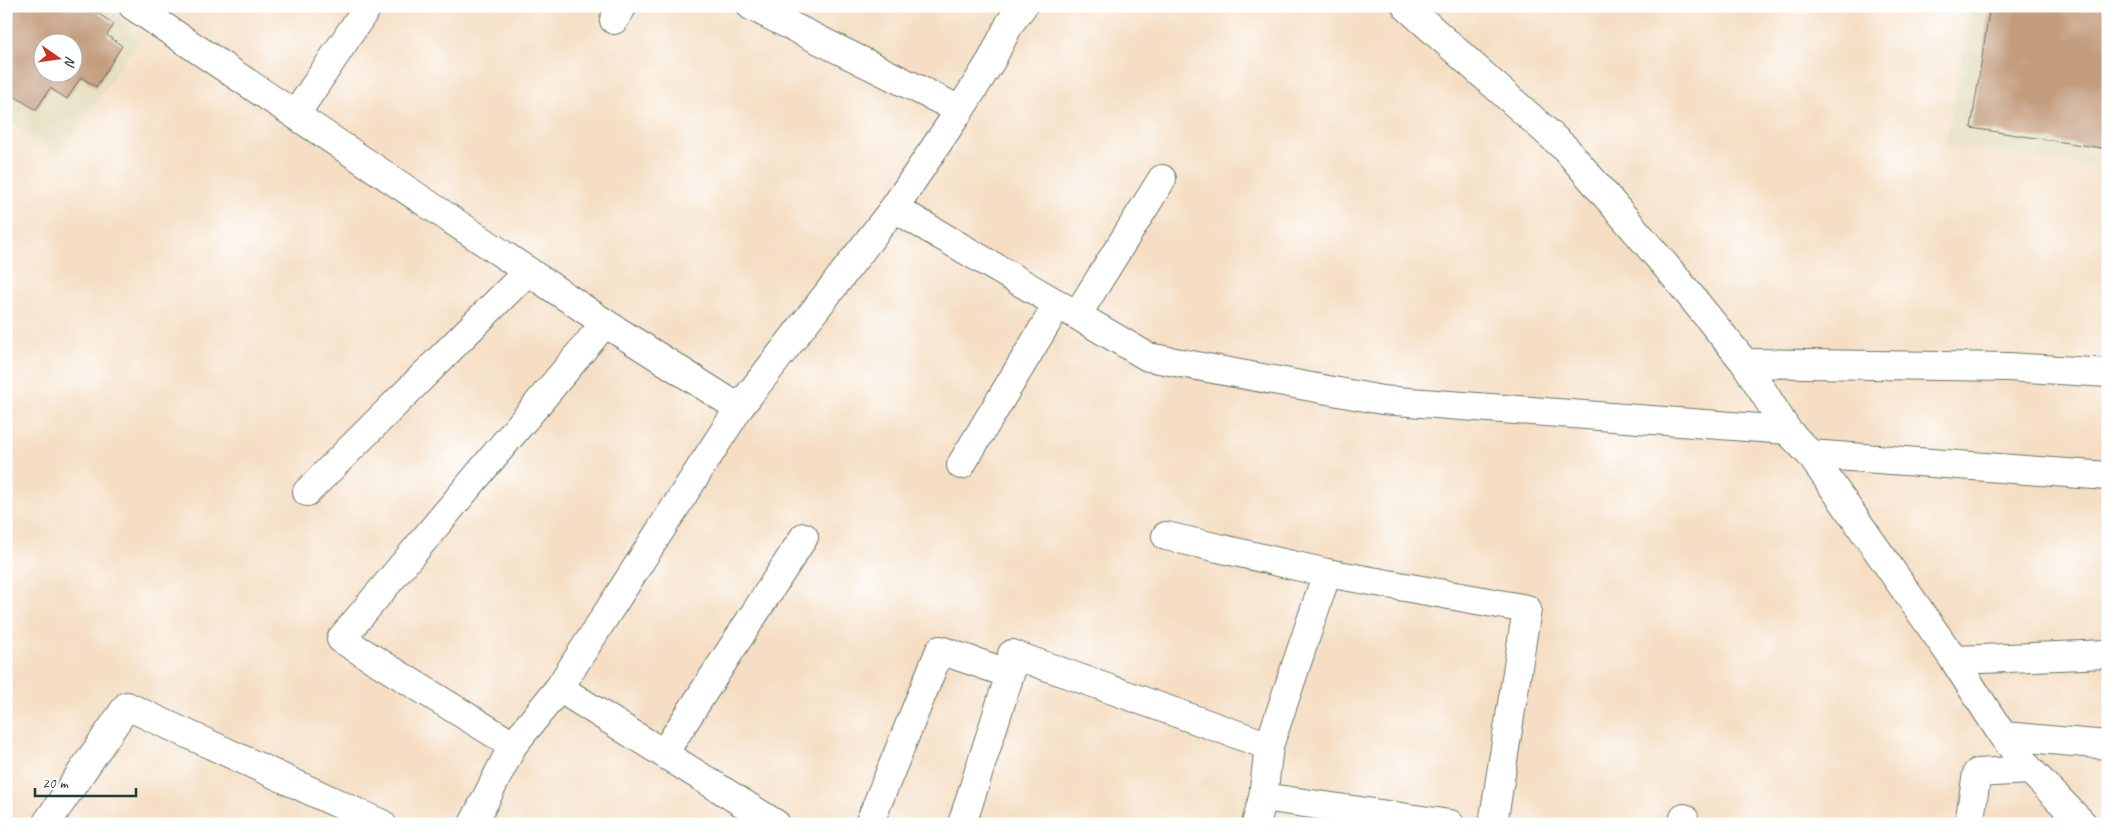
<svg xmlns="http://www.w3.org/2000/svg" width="2114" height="830" font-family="Caveat,sans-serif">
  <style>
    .built { fill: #e3dbba; fill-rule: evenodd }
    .building { fill: #c39c7e; fill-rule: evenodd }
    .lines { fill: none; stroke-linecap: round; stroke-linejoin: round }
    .minor-casing { stroke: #6a7566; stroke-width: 30 }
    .minor { stroke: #fff; stroke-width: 28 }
  </style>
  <rect width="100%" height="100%" fill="#fff"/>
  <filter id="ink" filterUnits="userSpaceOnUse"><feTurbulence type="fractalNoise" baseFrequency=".02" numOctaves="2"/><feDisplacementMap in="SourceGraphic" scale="10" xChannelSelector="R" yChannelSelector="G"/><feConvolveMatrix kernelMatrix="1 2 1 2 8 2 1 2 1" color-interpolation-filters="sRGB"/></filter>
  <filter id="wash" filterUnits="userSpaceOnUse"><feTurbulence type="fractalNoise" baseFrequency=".0096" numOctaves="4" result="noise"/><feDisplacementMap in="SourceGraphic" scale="20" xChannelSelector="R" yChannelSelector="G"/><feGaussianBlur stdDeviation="1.12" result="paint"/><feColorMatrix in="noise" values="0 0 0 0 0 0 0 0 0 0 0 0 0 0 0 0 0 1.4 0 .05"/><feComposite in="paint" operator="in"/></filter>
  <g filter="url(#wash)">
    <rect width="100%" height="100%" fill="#f5dec3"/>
    <g class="built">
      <path d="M6 6H104L143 34 59 155 6 120ZM42 42H72V72H42Z"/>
      <path d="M1971 6H2108V168L1946 145Z"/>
    </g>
    <g id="blocks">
      <g class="building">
        <path d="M6 6H87L114 24 107 35 122 46 96 87 81 77 67 99 50 88 36 110 6 91ZM42 42H72V72H42Z"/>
        <path d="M1990 6H2108V149L1971 128Z"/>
      </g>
    </g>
  </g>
  <g filter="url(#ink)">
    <use href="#blocks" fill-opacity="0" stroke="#6a7566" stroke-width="1"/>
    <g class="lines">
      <defs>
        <g id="minor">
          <path d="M133 6 605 323 739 408"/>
          <path d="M751 6 960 110"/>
          <path d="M1406 6 1566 149 1676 278 1745 363"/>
          <path d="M614 20 623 6"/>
          <path d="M296 114 368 6"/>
          <path d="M894 208 1148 357 1382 400 1787 430"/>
          <path d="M1077 315 1162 179"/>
          <path d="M1810 454 2108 476"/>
          <path d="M961 465 1058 304"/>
          <path d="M307 492 528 271"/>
          <path d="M1166 536 1327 573 1527 609 1493 824"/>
          <path d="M1954 660 2108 654"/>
          <path d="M559 688 776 824"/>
          <path d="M2003 736 2108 745"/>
          <path d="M513 745 341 639 605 323"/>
          <path d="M664 753 804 537"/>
          <path d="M1263 797 1450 824"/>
          <path d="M46 824 127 706 382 824"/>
          <path d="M473 824 513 745 559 688 739 408 894 208 960 110 991 61 1010 23 1023 6"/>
          <path d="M869 824 940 650 1010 674"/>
          <path d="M962 824 1010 674 1012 654 1269 746"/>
          <path d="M1256 824 1263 797 1269 746 1327 573"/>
          <path d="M1683 824 1684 818"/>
          <path d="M1969 824 1977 773 2030 770"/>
          <path d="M2083 824 2030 770 2003 736 1954 660 1810 454 1787 430 1745 363 2008 367 2108 373"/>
        </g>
      </defs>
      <use href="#minor" class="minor-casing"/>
      <use href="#minor" class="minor"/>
    </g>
  </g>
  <rect width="2114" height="830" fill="none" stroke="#fff" stroke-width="25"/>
  <g transform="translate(58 58) rotate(103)"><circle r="24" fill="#ffffff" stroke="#a5b1ae"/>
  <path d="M0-4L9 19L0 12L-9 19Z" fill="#c8321e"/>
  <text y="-8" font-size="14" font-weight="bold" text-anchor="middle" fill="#1f3d34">N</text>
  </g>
  <path d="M35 788v8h101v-8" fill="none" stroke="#1f3d34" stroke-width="2.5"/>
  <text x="42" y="788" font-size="15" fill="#1f3d34" stroke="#ffffff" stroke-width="4" paint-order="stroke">20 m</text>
</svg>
